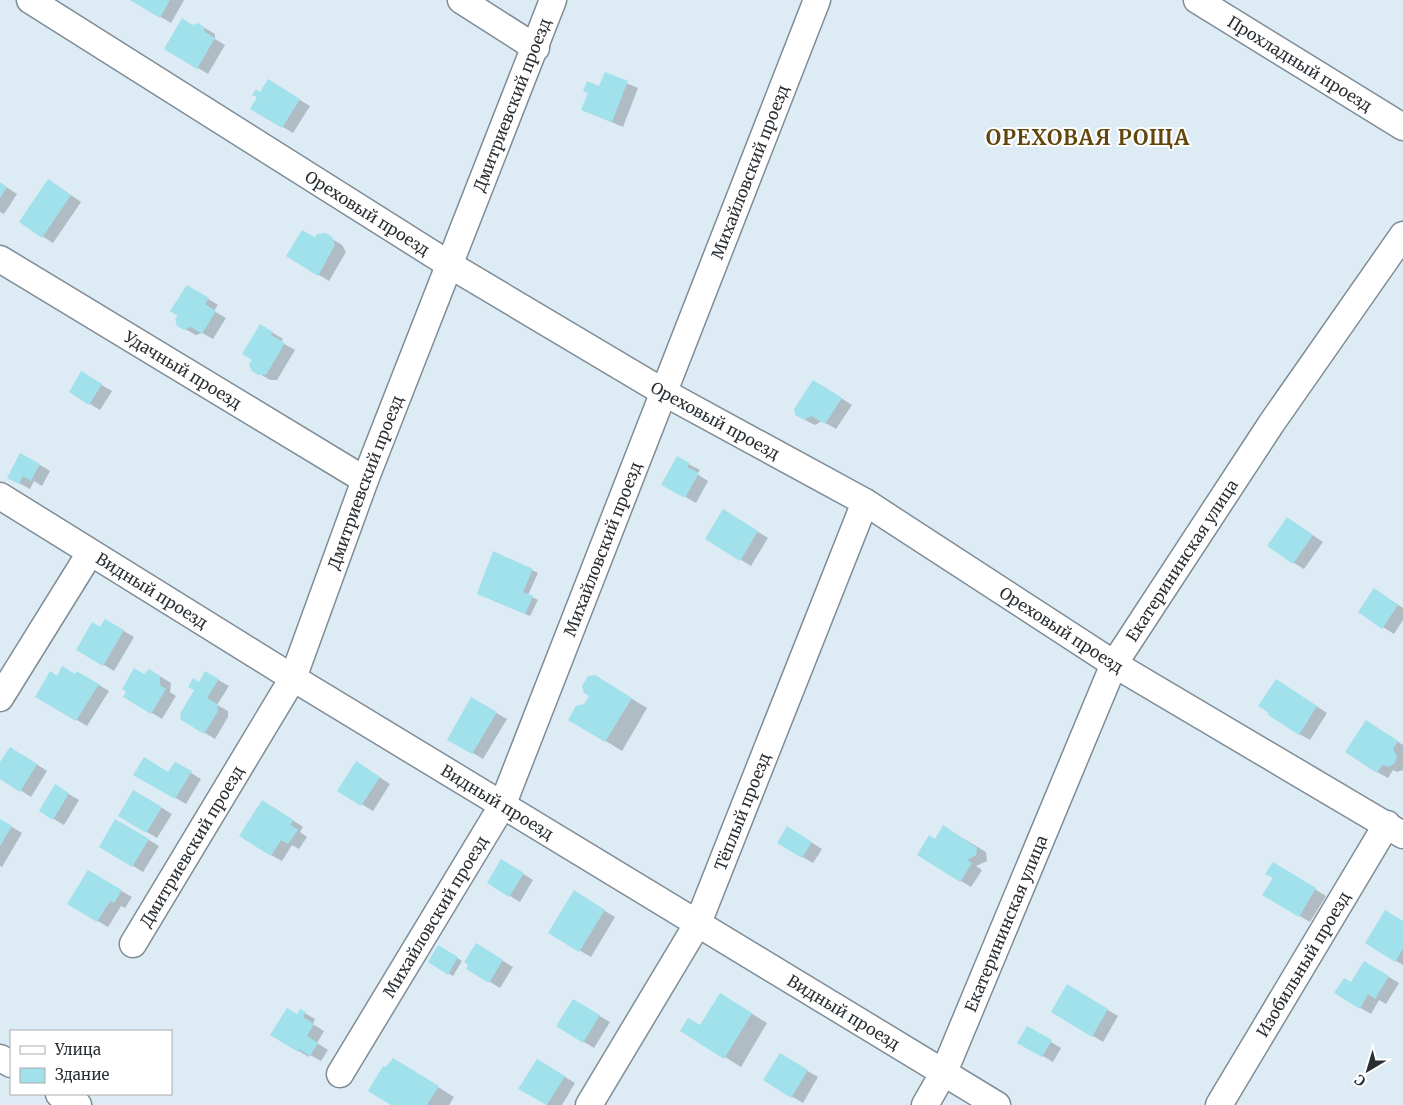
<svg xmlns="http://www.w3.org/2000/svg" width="1403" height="1105" font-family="Merriweather,serif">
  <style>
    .shadow { fill: #0003 }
    .building { fill: #a1e1eb }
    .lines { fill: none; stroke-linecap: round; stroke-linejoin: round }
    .street-casing { stroke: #7f8c96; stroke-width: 29 }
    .street { stroke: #fff; stroke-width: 26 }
    .labels { text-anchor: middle; stroke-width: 4; stroke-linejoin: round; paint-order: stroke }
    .street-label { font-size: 16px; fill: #2a2f33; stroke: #fff }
    .district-label { font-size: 21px; font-weight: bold; letter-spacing: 1px; fill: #62460b; stroke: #fff }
  </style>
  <rect width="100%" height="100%" fill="#ddebf5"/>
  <g class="shadow">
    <path d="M132 0H184L171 23Z"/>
    <path d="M198 24 215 34V39L225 45 208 74 165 48Z"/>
    <path d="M605 74 638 88 623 127 583 110 600 87Z"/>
    <path d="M268 81 310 106 293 133 251 108Z"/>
    <path d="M49 180 81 202 53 243 42 236Z"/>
    <path d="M0 183 17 194 4 214 0 212Z"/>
    <path d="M325 235 342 245 346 252 329 281 288 256Z"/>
    <path d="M187 286 218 305 214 311 226 318 213 339 202 333 196 335 178 325Z"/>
    <path d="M260 325 283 339 281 342 295 350 277 380H270L253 370Z"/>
    <path d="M81 373 112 391 100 410 70 392Z"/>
    <path d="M824 387 852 405 836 429 822 421 815 425 805 420Z"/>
    <path d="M677 458 700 470 697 474 708 481 696 503 663 484Z"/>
    <path d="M40 465 50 471 42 486 34 481 30 489 9 478Z"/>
    <path d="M734 517 768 538 751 566 740 559Z"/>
    <path d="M1287 518 1323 542 1304 569 1294 563Z"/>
    <path d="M494 552 538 573 528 595 538 600 530 616 483 596Z"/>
    <path d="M1375 590 1403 608V620L1394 634 1360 612Z"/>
    <path d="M105 620 134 637 114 671 78 649 100 629Z"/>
    <path d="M150 670 171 683 170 692 176 696 162 719 125 697Z"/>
    <path d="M77 672 109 691 87 726 37 696 57 677 75 675Z"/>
    <path d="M206 673 229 686 217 705 228 711V717L215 739 182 719Z"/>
    <path d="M611 686 647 708 622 751 570 719Z"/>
    <path d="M1287 687 1327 713 1310 740 1299 734Z"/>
    <path d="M472 699 507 719 483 759 449 739Z"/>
    <path d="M1377 728 1403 745V770L1397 772 1393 770 1388 778 1377 772Z"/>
    <path d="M21 754 47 771 31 797 0 777V764Z"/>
    <path d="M175 763 201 779 186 804 135 774H169Z"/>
    <path d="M367 769 390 784 373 811 339 790Z"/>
    <path d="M55 786 79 800 64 825 40 811Z"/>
    <path d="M134 791 172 814 157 838 119 815Z"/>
    <path d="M273 807 303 827 300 832 307 837 299 849 292 845 282 861 271 855Z"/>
    <path d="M0 820 22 833 2 867 0 866Z"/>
    <path d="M116 820 159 846 143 872 100 846Z"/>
    <path d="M954 833 986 852 987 861 976 866 982 870 971 887 961 881 935 840Z"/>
    <path d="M798 834 822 849 813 863 779 843Z"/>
    <path d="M1273 863 1326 896 1310 922 1264 895 1274 877Z"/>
    <path d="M512 867 533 880 520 902 510 896Z"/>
    <path d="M88 872 132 897 125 908 121 906 108 927 69 904Z"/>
    <path d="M574 892 615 917 591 957 550 933Z"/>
    <path d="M1403 922V965L1367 943Z"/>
    <path d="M439 947 462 961 453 976 430 962Z"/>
    <path d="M487 951 513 967 500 988 467 968Z"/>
    <path d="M1364 962 1399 983 1386 1004 1379 1000 1371 1014 1336 993 1351 983Z"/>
    <path d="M1067 986 1118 1016 1103 1042 1053 1012Z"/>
    <path d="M573 1001 610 1022 594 1048 558 1026Z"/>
    <path d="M736 1004 767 1023 741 1067 725 1057Z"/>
    <path d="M301 1011 315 1019 313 1024 324 1031 317 1043 328 1050 321 1061 310 1055 309 1057 272 1035Z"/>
    <path d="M1027 1028 1061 1048 1053 1062 1019 1042Z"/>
    <path d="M780 1055 818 1077 803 1103 764 1080Z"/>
    <path d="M537 1060 575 1083 562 1105H547L520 1089Z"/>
    <path d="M387 1069H409L454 1097 449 1105H393Z"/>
  </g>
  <g class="building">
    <path d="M130 0H170L160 18Z"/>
    <path d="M182 18 192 25 198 23 204 27 205 32 215 38 197 69 164 49Z"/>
    <path d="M605 72 628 81 612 122 581 110 588 93 583 91 587 81 599 86Z"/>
    <path d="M268 79 300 99 282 128 250 109 257 97 252 95 256 89 260 92Z"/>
    <path d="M48 179 71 195 42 238 19 222Z"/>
    <path d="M0 182 7 187 0 198Z"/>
    <path d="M302 230 315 237 317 234 326 233 332 237 335 245 318 276 286 256Z"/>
    <path d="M187 285 209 298 205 304 216 311 202 334 191 327 184 330 177 326 175 319 178 316 170 311Z"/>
    <path d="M260 324 273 332 271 335 285 343 266 375H258L252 371 249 364 252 360 242 354Z"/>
    <path d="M81 371 102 384 89 405 69 392Z"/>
    <path d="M813 380 842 398 825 424 811 416 804 420 795 415 794 409Z"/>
    <path d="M20 453 40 464 31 481 23 476 19 484 7 478Z"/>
    <path d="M677 456 690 463 687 467 699 473 685 498 661 485Z"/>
    <path d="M723 509 758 531 740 561 705 539Z"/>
    <path d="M1287 517 1313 535 1293 564 1267 546Z"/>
    <path d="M493 551 533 569 523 592 533 596 525 614 477 594Z"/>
    <path d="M1374 588 1398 605 1382 629 1358 612Z"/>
    <path d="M105 619 124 630 103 666 76 650 92 622 100 627Z"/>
    <path d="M62 666 75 674 76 671 99 684 76 721 35 697 50 671 57 676Z"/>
    <path d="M134 668 144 674 149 669 160 676V685L166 689 151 714 123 697 126 692 122 689Z"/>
    <path d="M205 671 219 679 207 698 217 704 218 711 204 734 181 720 180 714 194 690 188 687 193 678 199 682Z"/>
    <path d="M595 675 632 698 605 742 568 720 576 706 584 704 589 696 584 693 582 686 588 676Z"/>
    <path d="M1276 679 1317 706 1299 735 1268 715 1269 713 1258 706Z"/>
    <path d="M471 697 497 712 472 754 447 740Z"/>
    <path d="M1366 720 1398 741 1393 749 1397 756 1395 763 1389 767 1382 765 1377 773 1345 752Z"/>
    <path d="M10 747 37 764 20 792 0 779V762Z"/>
    <path d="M144 757 168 772 175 762 192 771 175 799 133 775Z"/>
    <path d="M356 761 380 777 361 806 337 791Z"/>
    <path d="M55 784 69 793 53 820 39 811Z"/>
    <path d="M133 790 162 807 146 833 118 816Z"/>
    <path d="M262 800 293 820 291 825 298 830 288 844 281 840 271 856 239 836Z"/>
    <path d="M0 819 12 826 0 846Z"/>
    <path d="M115 819 149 839 132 867 99 847Z"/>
    <path d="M943 825 977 848 976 855 967 860 972 863 960 882 917 855 929 835 935 839Z"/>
    <path d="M787 826 812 842 802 858 777 843Z"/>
    <path d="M501 859 524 873 509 897 487 883Z"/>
    <path d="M1273 862 1316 888 1299 917 1262 895 1273 878 1265 874Z"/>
    <path d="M88 870 122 890 114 903 110 901 97 922 67 904Z"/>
    <path d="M574 890 605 910 579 952 548 933Z"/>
    <path d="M1385 910 1403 921V949L1395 962 1365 943Z"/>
    <path d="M476 943 503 960 489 983 466 969 468 965 464 962Z"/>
    <path d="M438 945 458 957 448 975 428 962Z"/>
    <path d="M1364 961 1389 976 1375 999 1368 994 1360 1009 1334 993 1344 978 1351 982Z"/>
    <path d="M1067 984 1108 1009 1092 1037 1051 1012Z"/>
    <path d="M720 993 752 1013 724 1059 680 1031 688 1018 700 1025Z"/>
    <path d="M573 999 600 1015 583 1043 556 1026Z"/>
    <path d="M287 1008 297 1014 300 1009 306 1012 303 1017 314 1024 307 1036 318 1043 310 1056 299 1049 298 1052 270 1035Z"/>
    <path d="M1027 1026 1052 1040 1042 1057 1017 1043Z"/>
    <path d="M780 1053 808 1070 791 1098 763 1080Z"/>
    <path d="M393 1058 439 1086 427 1105H391L368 1091 383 1066 386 1067Z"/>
    <path d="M537 1059 565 1076 547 1105 518 1089Z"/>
  </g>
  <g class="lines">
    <defs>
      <g id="street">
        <path id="s1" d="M30 0 450 265 665 393 865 502 1114 664 1403 835"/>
        <path d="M461 0 536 48"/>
        <path id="s2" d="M1197 0 1403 127"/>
        <path id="s3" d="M0 259 365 480"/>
        <path id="s4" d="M0 496 293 678 997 1105"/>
        <path d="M0 698 90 553"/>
        <path id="s5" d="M133 944 293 678 365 480 553 0"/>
        <path d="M0 1058 11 1064"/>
        <path id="s6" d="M340 1074 502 806 817 0"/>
        <path d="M59 1094 78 1105"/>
        <path id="s7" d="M589 1105 698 923 865 502"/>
        <path id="s8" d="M925 1105 944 1072 1114 664 1271 424 1403 235"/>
        <path id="s9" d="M1219 1105 1387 824"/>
      </g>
    </defs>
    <use href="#street" class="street-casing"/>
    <use href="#street" class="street"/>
  </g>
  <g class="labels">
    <g class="street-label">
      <text dy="6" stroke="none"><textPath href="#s2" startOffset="121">Прохладный проезд</textPath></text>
      <text dy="6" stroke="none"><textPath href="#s5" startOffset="924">Дмитриевский проезд</textPath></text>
      <text dy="6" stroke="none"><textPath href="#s6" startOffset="994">Михайловский проезд</textPath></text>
      <text dy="6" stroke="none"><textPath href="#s1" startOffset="399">Ореховый проезд</textPath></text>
      <text dy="6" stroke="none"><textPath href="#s3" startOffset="214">Удачный проезд</textPath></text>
      <text dy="6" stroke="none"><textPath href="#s1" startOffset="804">Ореховый проезд</textPath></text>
      <text dy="6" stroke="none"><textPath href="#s5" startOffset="519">Дмитриевский проезд</textPath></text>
      <text dy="6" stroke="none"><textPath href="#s6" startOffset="589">Михайловский проезд</textPath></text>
      <text dy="6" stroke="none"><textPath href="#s8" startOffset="604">Екатерининская улица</textPath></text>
      <text dy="6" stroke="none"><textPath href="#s4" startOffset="179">Видный проезд</textPath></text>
      <text dy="6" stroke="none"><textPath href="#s1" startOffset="1209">Ореховый проезд</textPath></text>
      <text dy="6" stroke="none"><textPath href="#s4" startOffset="584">Видный проезд</textPath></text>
      <text dy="6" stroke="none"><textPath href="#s7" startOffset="332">Тёплый проезд</textPath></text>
      <text dy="6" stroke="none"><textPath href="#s5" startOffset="114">Дмитриевский проезд</textPath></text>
      <text dy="6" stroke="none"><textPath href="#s6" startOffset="184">Михайловский проезд</textPath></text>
      <text dy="6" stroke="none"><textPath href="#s8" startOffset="199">Екатерининская улица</textPath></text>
      <text dy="6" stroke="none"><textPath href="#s9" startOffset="164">Изобильный проезд</textPath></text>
      <text dy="6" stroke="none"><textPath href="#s4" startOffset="989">Видный проезд</textPath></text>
    </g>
    <g class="district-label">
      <text x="1088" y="145">ОРЕХОВАЯ РОЩА</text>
    </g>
  </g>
  <rect x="10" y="1030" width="162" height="65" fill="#ffffff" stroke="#aaacad"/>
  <rect x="20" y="1046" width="25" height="8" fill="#ffffff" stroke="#aaacad"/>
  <text x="55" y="1055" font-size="15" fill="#2a2f33">Улица</text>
  <rect x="20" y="1068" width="25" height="15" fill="#a1e1eb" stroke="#aaacad"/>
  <text x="55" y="1080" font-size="15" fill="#2a2f33">Здание</text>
  <g transform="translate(1368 1070) rotate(218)" stroke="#ffffff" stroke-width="4" paint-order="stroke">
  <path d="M0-4L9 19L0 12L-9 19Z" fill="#2a2f33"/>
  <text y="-8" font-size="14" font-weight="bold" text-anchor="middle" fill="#2a2f33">С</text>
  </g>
</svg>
